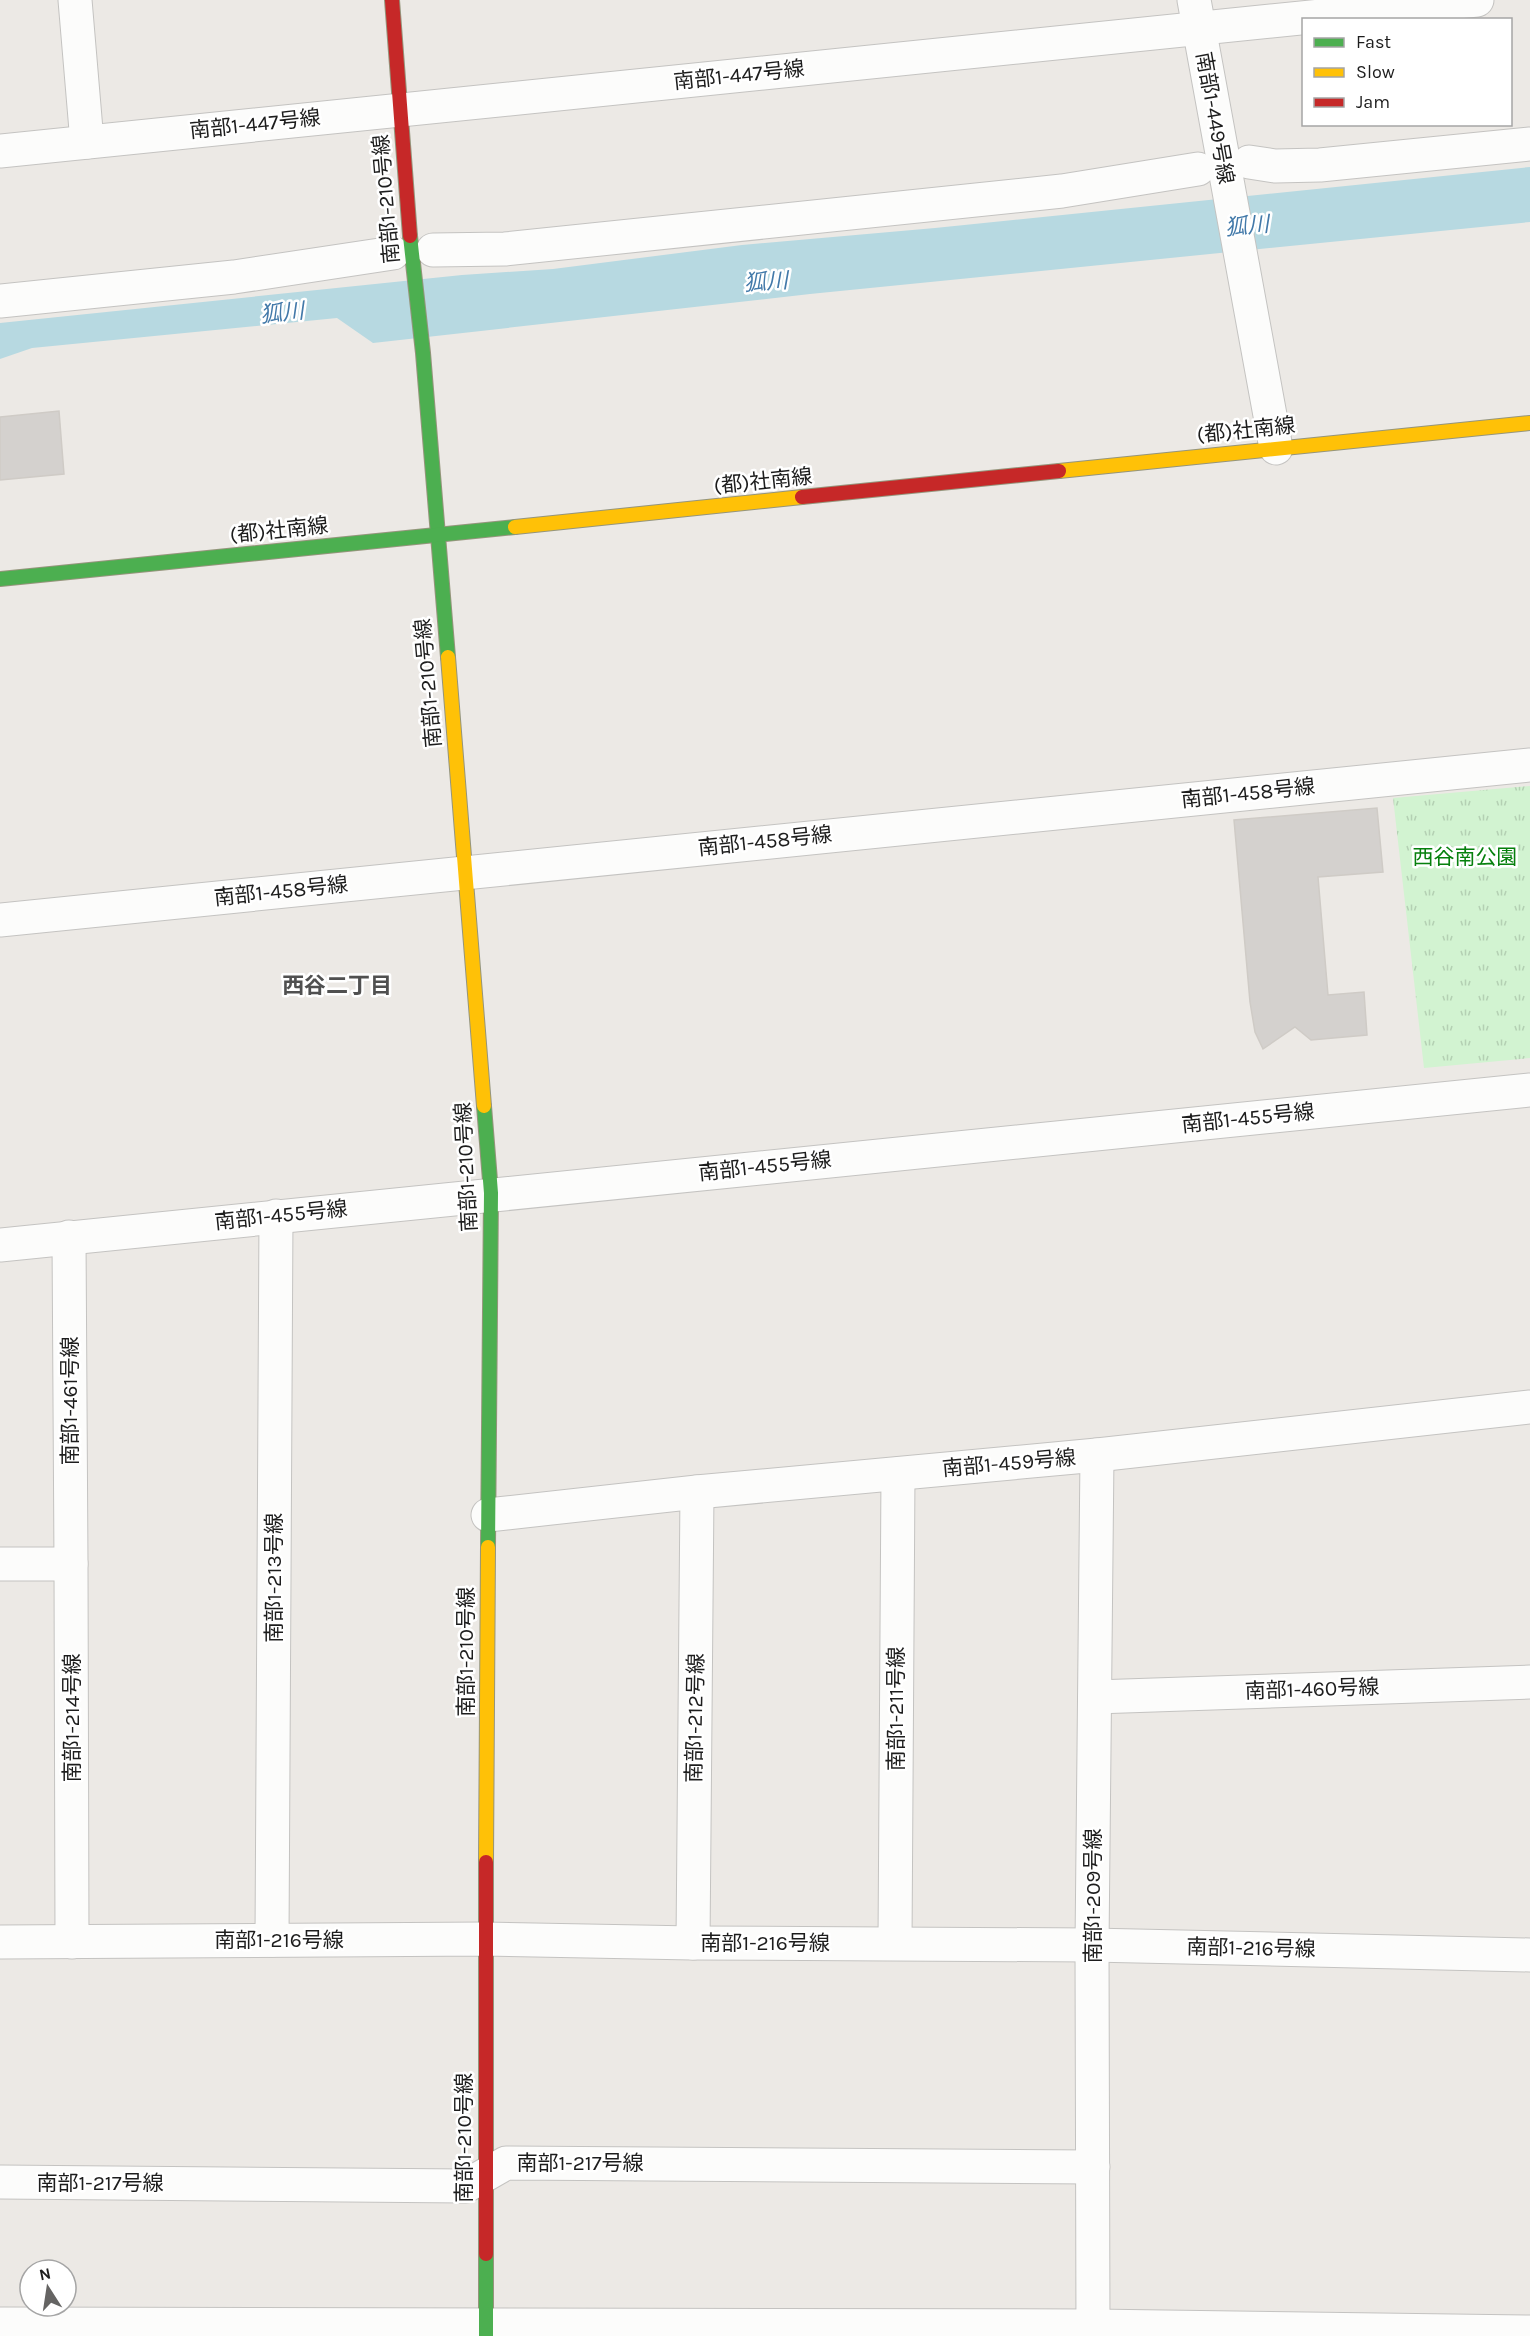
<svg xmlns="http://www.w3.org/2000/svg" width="1530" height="2336" font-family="Karla,'Noto Sans JP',sans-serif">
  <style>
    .park { fill: url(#park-tufts) }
    .water { fill: #b7d9e1 }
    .building { fill: #d4d1ce; stroke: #cfcbc6; stroke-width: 1.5 }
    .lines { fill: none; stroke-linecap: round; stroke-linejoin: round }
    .street-casing { stroke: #c4c3c1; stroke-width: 35 }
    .fast-casing { stroke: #95957c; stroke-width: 16 }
    .slow-casing { stroke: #95957c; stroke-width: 16 }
    .jam-casing { stroke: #95957c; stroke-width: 16 }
    .street { stroke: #fcfcfb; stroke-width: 33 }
    .fast { stroke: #4caf50; stroke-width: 14 }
    .slow { stroke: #ffc107; stroke-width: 14 }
    .jam { stroke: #c62828; stroke-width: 14 }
    .labels { text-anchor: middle; stroke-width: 5; stroke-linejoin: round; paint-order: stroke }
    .street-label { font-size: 21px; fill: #1d1d1d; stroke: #fff }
    .park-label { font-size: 21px; fill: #06800d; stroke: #fff }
    .water-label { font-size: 22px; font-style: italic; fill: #4279a9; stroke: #fff }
    .neighbourhood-label { font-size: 22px; font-weight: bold; fill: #505050; stroke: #fff }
  </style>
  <defs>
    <pattern id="park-tufts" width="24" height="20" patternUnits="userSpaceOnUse" patternTransform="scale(1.5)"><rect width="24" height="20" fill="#d2f3d1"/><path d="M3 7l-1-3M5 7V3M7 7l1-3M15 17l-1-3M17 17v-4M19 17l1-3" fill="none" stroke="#b4d0b3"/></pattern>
  </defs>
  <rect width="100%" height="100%" fill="#ece9e5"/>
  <path class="park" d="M1530 786V1058L1424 1068 1393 798Z"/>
  <path class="water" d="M1530 167V222L810 294 373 343 337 318 32 348 0 359V323L462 275 553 269 742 245 935 228Z"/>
  <g class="building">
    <path d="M59 411 64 474 0 480V417Z"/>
    <path d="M1377 808 1383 872 1318 877 1328 995 1364 992 1367 1035 1311 1040 1295 1027 1263 1049 1255 1032 1250 1002 1234 820Z"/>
  </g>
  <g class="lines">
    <defs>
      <g id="street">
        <path d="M75 0 87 142"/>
        <path d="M1194 0 1276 448"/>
        <path d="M0 151 1477 0"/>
        <path d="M1249 162 1275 166 1320 165 1530 144"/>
        <path d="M433 250 505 249 1062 191 1198 169"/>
        <path d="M0 301 234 277 393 253"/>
        <path d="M0 920 1530 765"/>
        <path d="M69 1237 71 1564"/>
        <path d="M0 1245 1530 1090"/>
        <path d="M488 1515 697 1492 1097 1455 1530 1407"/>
        <path d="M0 1564H71L72 1942"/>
        <path d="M1095 1697 1530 1682"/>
        <path d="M272 1940 276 1216"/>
        <path d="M0 1942 485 1939 693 1943 1092 1945 1530 1955"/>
        <path d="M693 1943 697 1492"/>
        <path d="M895 1943 898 1474"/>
        <path d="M0 2182 466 2186 506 2163 1093 2167"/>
        <path d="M0 2324 1093 2326 1530 2332"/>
        <path d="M1093 2336 1092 1945 1097 1455"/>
      </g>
      <g id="fast">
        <path d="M410 236 423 353 448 657"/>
        <path d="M0 579 515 527"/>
        <path d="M484 1106 491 1193 488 1547"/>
        <path d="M486 2254V2336"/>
      </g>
      <g id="slow">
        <path d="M1059 471 1530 423"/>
        <path d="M515 527 802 497"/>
        <path d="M448 657 484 1106"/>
        <path d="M486 1862 488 1547"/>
      </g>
      <g id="jam">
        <path d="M392 0 410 236"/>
        <path d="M802 497 1059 471"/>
        <path d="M486 1862V2254"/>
      </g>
    </defs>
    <use href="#street" class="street-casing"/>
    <use href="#fast" class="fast-casing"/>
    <use href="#slow" class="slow-casing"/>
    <use href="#jam" class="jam-casing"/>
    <use href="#street" class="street"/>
    <use href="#fast" class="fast"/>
    <use href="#slow" class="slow"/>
    <use href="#jam" class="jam"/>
  </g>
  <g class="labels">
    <g class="street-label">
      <text transform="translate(739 75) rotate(-6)" y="7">南部1-447号線</text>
      <text transform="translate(1215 118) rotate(80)" y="7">南部1-449号線</text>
      <text transform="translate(255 124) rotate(-6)" y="7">南部1-447号線</text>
      <text transform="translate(386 199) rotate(-95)" y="7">南部1-210号線</text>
      <text transform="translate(1246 430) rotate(-6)" y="7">(都)社南線</text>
      <text transform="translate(763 481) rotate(-6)" y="7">(都)社南線</text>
      <text transform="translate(279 530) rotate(-6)" y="7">(都)社南線</text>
      <text transform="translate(428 683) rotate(-95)" y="7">南部1-210号線</text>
      <text transform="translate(1248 793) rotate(-6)" y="7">南部1-458号線</text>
      <text transform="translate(765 841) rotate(-6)" y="7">南部1-458号線</text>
      <text transform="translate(281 891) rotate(-6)" y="7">南部1-458号線</text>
      <text transform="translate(1248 1118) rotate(-6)" y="7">南部1-455号線</text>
      <text transform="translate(765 1166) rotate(-6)" y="7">南部1-455号線</text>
      <text transform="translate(466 1167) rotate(-93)" y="7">南部1-210号線</text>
      <text transform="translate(281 1215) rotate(-6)" y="7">南部1-455号線</text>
      <text transform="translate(70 1401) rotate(-90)" y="7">南部1-461号線</text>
      <text transform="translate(1009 1463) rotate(-5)" y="7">南部1-459号線</text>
      <text transform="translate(274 1578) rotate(-90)" y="7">南部1-213号線</text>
      <text transform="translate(466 1652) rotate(-90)" y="7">南部1-210号線</text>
      <text transform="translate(1312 1689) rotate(-2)" y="7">南部1-460号線</text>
      <text transform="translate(896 1709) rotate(-90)" y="7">南部1-211号線</text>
      <text transform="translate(72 1718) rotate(-90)" y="7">南部1-214号線</text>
      <text transform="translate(695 1718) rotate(-89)" y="7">南部1-212号線</text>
      <text transform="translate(1093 1896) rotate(-90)" y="7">南部1-209号線</text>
      <text x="279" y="1947">南部1-216号線</text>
      <text x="765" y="1950">南部1-216号線</text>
      <text transform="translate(1251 1948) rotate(1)" y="7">南部1-216号線</text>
      <text transform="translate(464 2138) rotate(-90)" y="7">南部1-210号線</text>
      <text x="580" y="2170">南部1-217号線</text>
      <text x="100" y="2190">南部1-217号線</text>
    </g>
    <g class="park-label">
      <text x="1465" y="864">西谷南公園</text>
    </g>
    <g class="water-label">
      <text transform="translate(1247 225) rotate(-5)" y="8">狐川</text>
      <text transform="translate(766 281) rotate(-4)" y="8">狐川</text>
      <text transform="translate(282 312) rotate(-6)" y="8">狐川</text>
    </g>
    <g class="neighbourhood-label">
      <text x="337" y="993">西谷二丁目</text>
    </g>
  </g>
  <rect x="1302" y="18" width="210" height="108" fill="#ffffff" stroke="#a5a5a5" stroke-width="1.5"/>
  <rect x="1314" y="38" width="30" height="9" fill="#4caf50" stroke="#a5a5a5" stroke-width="1.5"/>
  <text x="1356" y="48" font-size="18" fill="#1d1d1d">Fast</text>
  <rect x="1314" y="68" width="30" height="9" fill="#ffc107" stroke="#a5a5a5" stroke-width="1.5"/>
  <text x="1356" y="78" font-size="18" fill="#1d1d1d">Slow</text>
  <rect x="1314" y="98" width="30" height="9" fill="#c62828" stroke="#a5a5a5" stroke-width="1.5"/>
  <text x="1356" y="108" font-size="18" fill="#1d1d1d">Jam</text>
  <g transform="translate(48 2288) rotate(348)"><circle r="28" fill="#ffffff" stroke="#a5a5a5" stroke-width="1.5"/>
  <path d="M0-4.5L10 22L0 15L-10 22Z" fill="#656463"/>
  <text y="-9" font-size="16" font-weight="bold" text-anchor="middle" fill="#1d1d1d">N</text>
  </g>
</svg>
